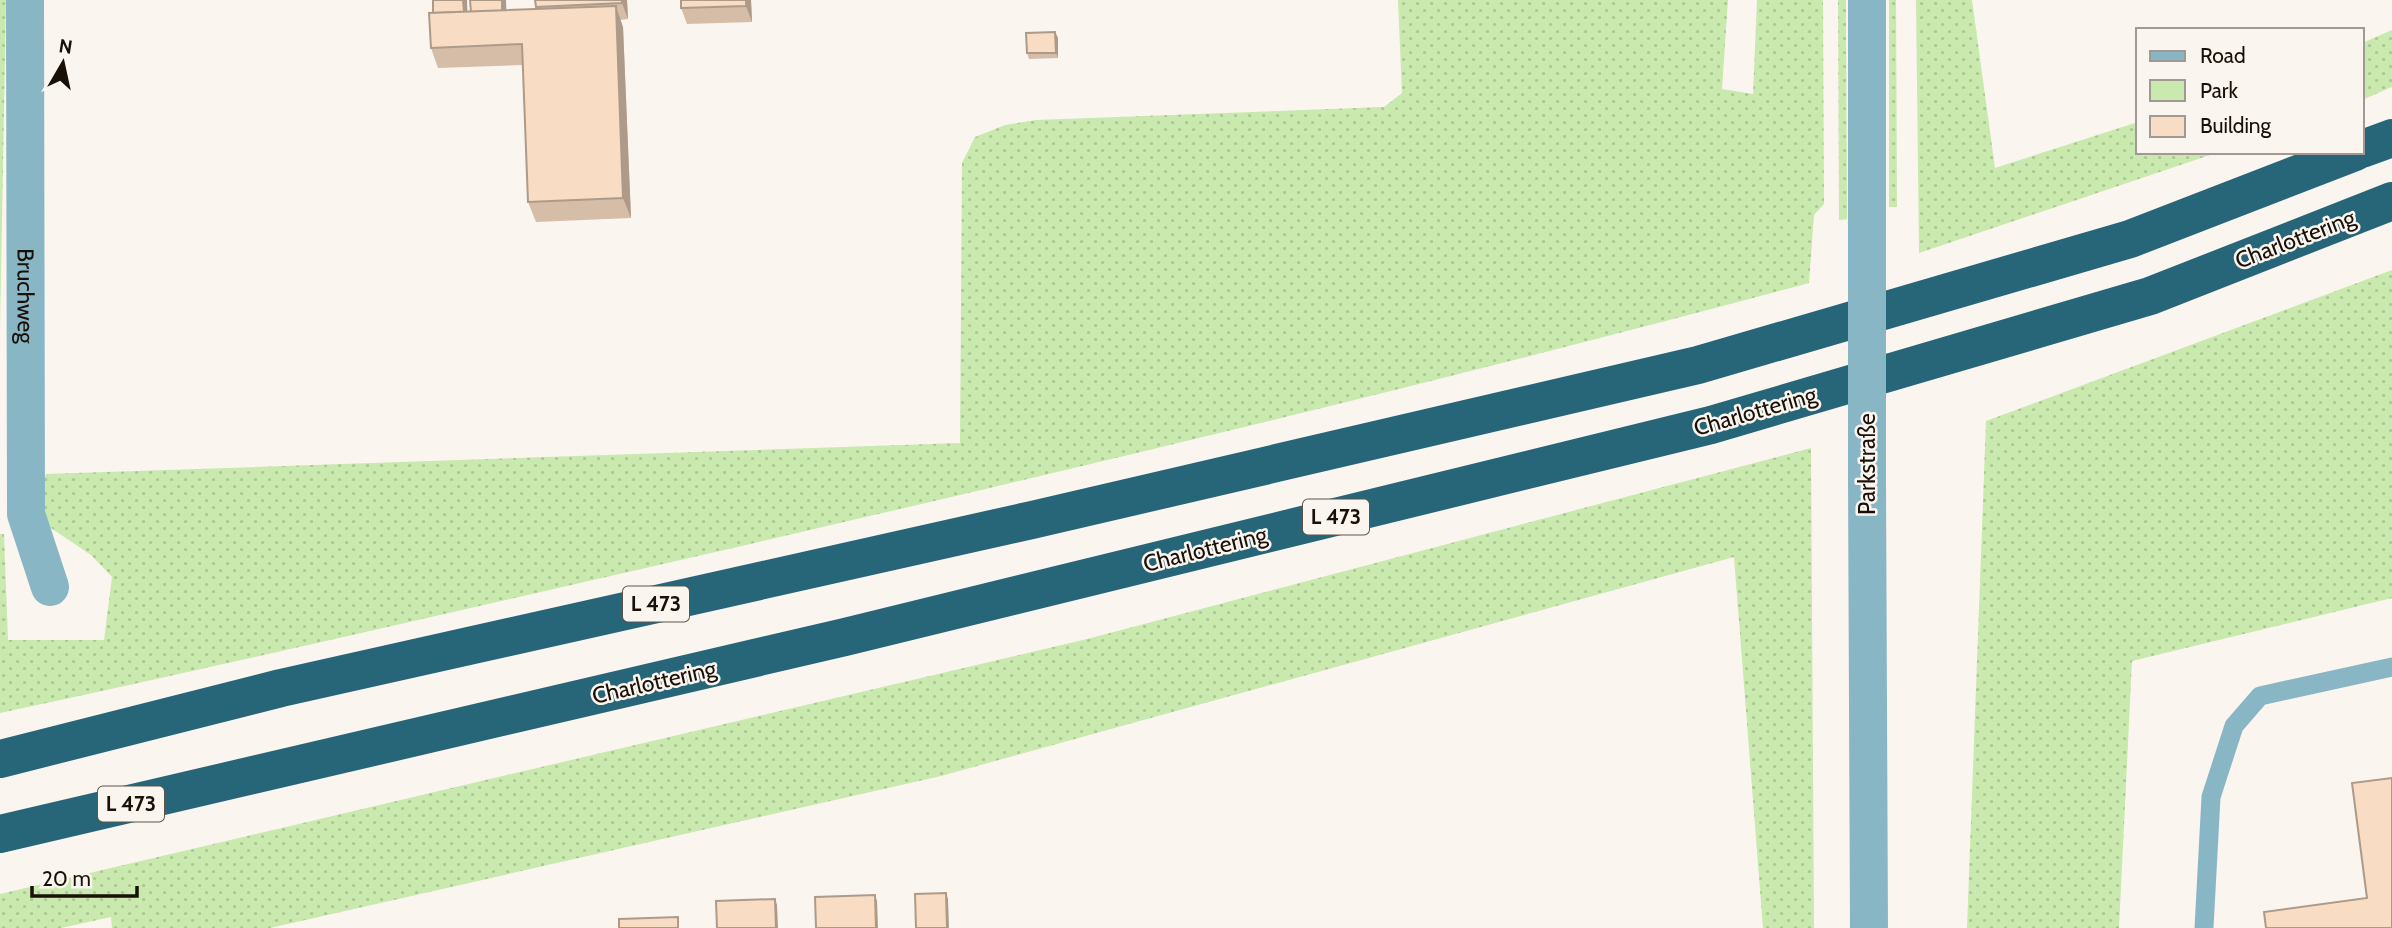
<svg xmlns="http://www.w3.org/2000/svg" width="2392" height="928" font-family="Cabin,sans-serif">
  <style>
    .green { fill: url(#green-dots) }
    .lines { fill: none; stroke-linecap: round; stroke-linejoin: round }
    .lane { stroke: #89b6c5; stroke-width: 19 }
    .street { stroke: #89b6c5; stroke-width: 38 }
    .highway { stroke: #276578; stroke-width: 38 }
    .street-bridge { stroke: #89b6c5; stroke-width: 38 }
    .wall { fill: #d5bda8 }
    .shaded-wall { fill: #ae9a88 }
    .building { fill: #f8dcc3; stroke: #ae9a88; stroke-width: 2 }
    .labels { text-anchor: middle; stroke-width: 5; stroke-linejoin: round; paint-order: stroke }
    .shield { fill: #fbf5f0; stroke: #5d554d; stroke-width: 2 }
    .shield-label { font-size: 21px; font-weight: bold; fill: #191007 }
    .street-label { font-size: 23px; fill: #191007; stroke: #fbf5f0 }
  </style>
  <defs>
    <pattern id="green-dots" width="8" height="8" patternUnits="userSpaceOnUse" patternTransform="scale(1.75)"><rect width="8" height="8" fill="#c9e9ae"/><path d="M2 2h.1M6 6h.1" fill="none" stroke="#acc794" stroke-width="1.8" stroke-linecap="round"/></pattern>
  </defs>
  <rect width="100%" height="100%" fill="#fbf5f0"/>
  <g class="green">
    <path d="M0 0H6L0 330Z"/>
    <path d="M1398 0H1728L1722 89 1753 94 1757 0H1823L1824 204 1814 215 1809 283C1445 381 1078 468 711 553 474 607 238 662 0 713V534H4L8 640H104L112 577 91 555 45 524 39 493 46 474 960 443 962 163 975 137 1005 125 1036 120 1384 107 1402 93Z"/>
    <path d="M1838 0H1846L1847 219 1839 220Z"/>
    <path d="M1889 0H1896L1897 207H1889Z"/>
    <path d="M1916 0H1972L1995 168 2138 122V152H2219L1919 253Z"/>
    <path d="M2392 30V87L2362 100V43Z"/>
    <path d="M2392 270V598L2132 661 2119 928H1967L1986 421Z"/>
    <path d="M1811 448 1814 928H1763L1734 557 941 776 270 928H112L111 917 61 928H0V894L1087 639Z"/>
  </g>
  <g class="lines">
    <path class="lane" d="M2204 928 2211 797 2234 726 2260 696 2392 667"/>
    <g class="street">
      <path id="s1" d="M25 0 26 514 50 587"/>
      <path d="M1867 0V223"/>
      <path d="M1867 482 1869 928"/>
    </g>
    <g class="highway">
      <path d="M2362 149 2392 138"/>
      <path d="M0 759 281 688 1032 520 1698 365 2130 239 2355 152"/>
      <path d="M0 834 845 637 1711 425 2150 296 2392 201"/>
    </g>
    <path class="street-bridge" d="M1867 482V223"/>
  </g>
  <g class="wall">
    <path d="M433 0H467V12H471L470 0H506V10L537 9 535 0H627L628 19 620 20 623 27 631 218 536 222 528 202 523 65 438 68 431 48 433 13Z"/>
    <path d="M681 0H751L752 22 687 24 681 8Z"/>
    <path d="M1055 32 1058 38V58L1029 59 1027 53Z"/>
  </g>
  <g class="shaded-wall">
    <path d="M463 0H467L468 30 464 18Z"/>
    <path d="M502 0H506L507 28 503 17Z"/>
    <path d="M622 0H627L628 19 622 3Z"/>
    <path d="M746 0H751L752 22 746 6Z"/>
    <path d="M616 6 623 27 631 218 623 198Z"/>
    <path d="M1055 32 1058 38V58L1056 53Z"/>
    <path d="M946 893 948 899 949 928H947Z"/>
    <path d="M875 895 877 901 878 928H876Z"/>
    <path d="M775 899 777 905 778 928H776Z"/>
  </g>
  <g class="building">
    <path d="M433 0H463L464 12 433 13Z"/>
    <path d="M470 0H502V11L471 12Z"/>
    <path d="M535 0H622V3L536 7Z"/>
    <path d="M681 0H746V6L681 8Z"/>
    <path d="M616 6 623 198 528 202 522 44 431 48 429 13Z"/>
    <path d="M1055 32 1056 53H1027L1026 33Z"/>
    <path d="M2392 778V928H2266L2264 912 2367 898 2352 783Z"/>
    <path d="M946 893 947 928H916L915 894Z"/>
    <path d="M875 895 876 928H816L815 897Z"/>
    <path d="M775 899 776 928H717L716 901Z"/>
    <path d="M678 917V928H619V919Z"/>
  </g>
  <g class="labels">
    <g class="shield">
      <rect x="1303" y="499.5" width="66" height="35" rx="5"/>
      <rect x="623" y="586.5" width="66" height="35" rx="5"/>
      <rect x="98" y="786.5" width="66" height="35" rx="5"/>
    </g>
    <g class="shield-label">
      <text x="1336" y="524">L 473</text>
      <text x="656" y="611">L 473</text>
      <text x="131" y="811">L 473</text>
    </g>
    <g class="street-label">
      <text transform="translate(2295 239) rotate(-21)" y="8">Charlottering</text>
      <text dy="8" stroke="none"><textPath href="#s1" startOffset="296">Bruchweg</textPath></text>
      <text transform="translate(1755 411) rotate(-16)" y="8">Charlottering</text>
      <text transform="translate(1867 464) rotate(-90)" y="8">Parkstraße</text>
      <text transform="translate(1205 549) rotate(-14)" y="8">Charlottering</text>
      <text transform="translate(654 682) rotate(-13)" y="8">Charlottering</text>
    </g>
  </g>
  <rect x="2136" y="28" width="228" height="126" fill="#fbf5f0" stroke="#a19993" stroke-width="2"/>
  <rect x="2150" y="51" width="35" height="10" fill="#89b6c5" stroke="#a19993" stroke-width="2"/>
  <text x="2200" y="63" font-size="21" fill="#191007">Road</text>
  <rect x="2150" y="80" width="35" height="21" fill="#c9e9ae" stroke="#a19993" stroke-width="2"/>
  <text x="2200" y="98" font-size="21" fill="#191007">Park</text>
  <rect x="2150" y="116" width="35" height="21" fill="#f8dcc3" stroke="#a19993" stroke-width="2"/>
  <text x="2200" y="133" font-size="21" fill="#191007">Building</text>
  <g transform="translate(63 63) rotate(9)" stroke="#fbf5f0" stroke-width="5" paint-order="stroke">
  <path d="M0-5L12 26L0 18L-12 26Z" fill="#191007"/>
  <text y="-10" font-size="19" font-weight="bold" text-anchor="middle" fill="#191007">N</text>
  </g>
  <path d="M32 886v10h105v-10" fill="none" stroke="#191007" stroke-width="3.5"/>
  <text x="42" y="886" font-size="21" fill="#191007" stroke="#fbf5f0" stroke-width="5" paint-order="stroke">20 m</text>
</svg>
